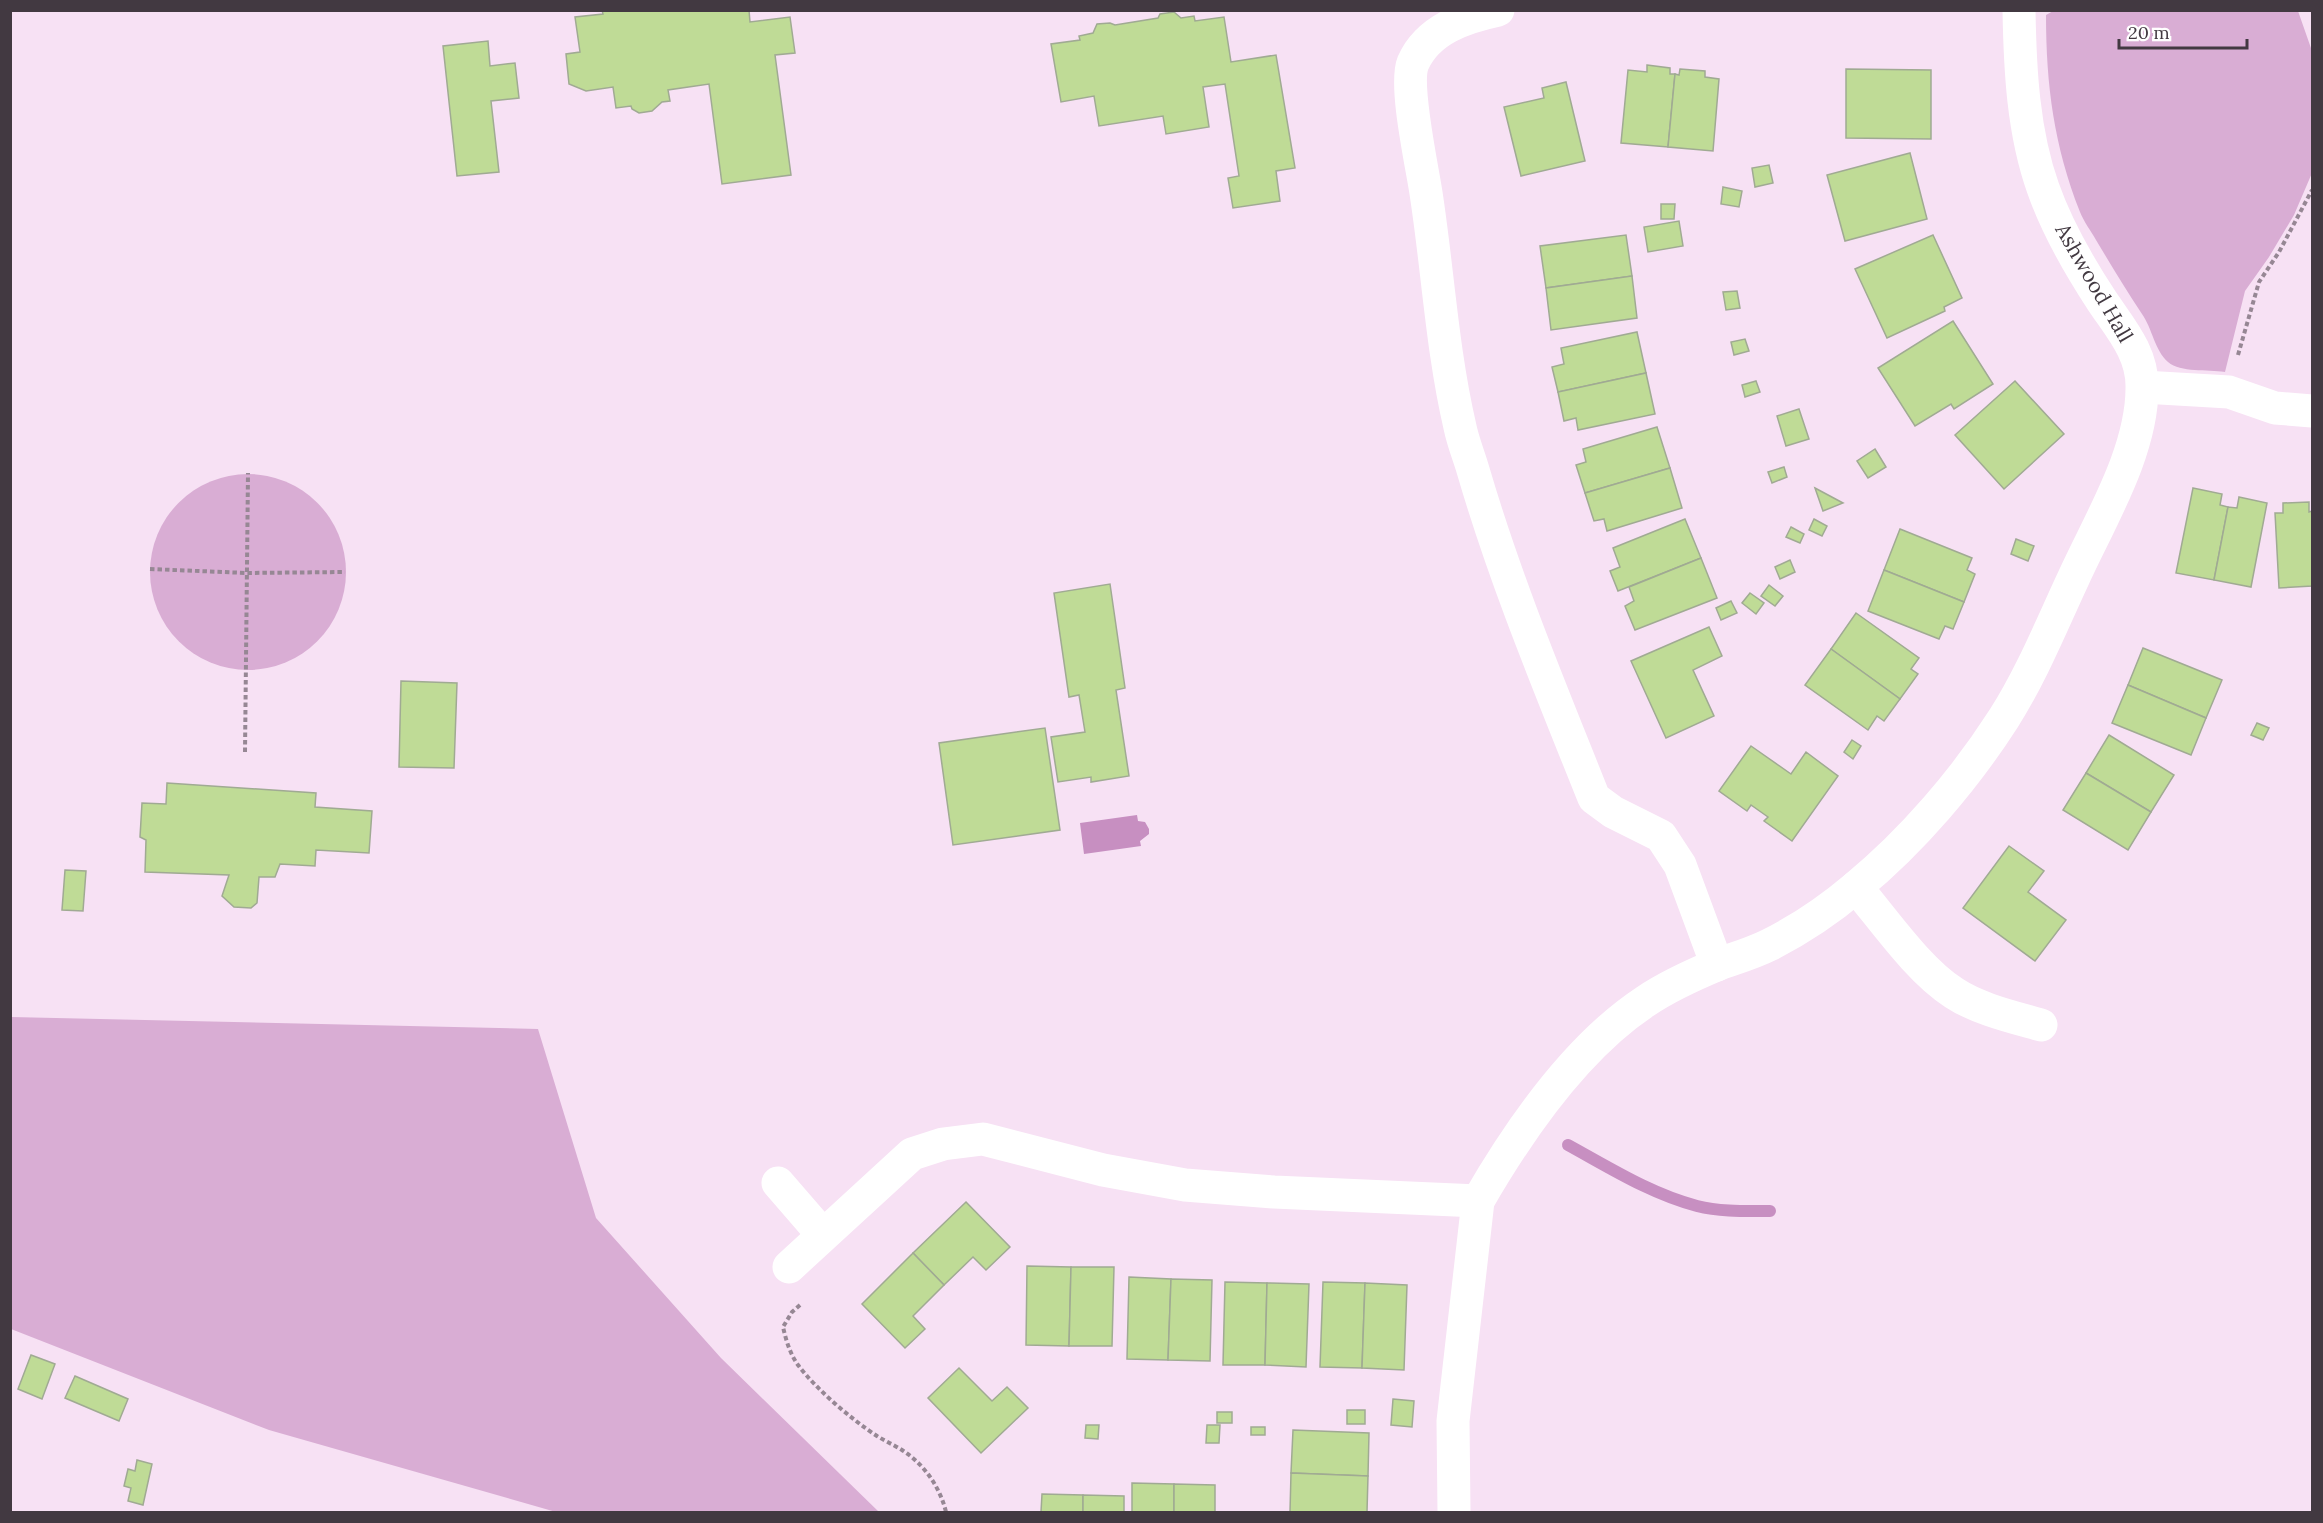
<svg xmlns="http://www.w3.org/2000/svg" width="2323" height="1523" font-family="Lora,serif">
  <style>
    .green { fill: #d9add4 }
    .water { fill: #c78fc1 }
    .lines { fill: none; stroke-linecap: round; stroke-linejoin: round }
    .stream { stroke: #c78fc1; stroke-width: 12 }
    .building { fill: #bfdb96; stroke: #a0aa93; stroke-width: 1.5 }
    .path { stroke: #968794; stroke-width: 4; stroke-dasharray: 4.5 3; stroke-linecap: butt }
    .street { stroke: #fff; stroke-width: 33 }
    .labels { text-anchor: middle; stroke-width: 6; stroke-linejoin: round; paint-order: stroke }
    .street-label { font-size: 21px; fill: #423941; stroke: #fff }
  </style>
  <rect width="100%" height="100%" fill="#f7e1f4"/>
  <g class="green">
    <path d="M2055 10 2298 11 2312 51V173L2294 215 2269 257 2245 291 2225 372C2207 369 2181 373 2168 362 2155 351 2152 328 2142 314 2126 290 2111 265 2096 240 2091 231 2084 222 2080 212 2054 146 2046 85 2046 15Z"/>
    <circle cx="248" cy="572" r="98"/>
    <path d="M11 1017 538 1029 596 1218 721 1358 879 1512H556L269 1430 11 1329Z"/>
  </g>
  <path class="water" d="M1137 815 1138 821 1145 822 1149 829V834L1140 841 1141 846 1084 854 1080 823Z"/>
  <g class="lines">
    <path class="stream" d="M1568 1145C1610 1168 1651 1194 1697 1206 1721 1212 1746 1211 1770 1211"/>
  </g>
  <g class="building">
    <path d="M602 10H749L750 22 790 17 795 53 775 55 791 175 722 184 709 84 668 90 670 101 662 102 652 111 639 113 632 109 631 106 616 108 613 87 586 91 569 84 566 54 580 52 575 17 603 14Z"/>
    <path d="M1174 12 1181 18 1194 16 1195 21 1224 17 1231 62 1276 55 1295 168 1276 171 1280 201 1233 208 1228 178 1239 176 1225 84 1203 87 1209 127 1166 134 1163 116 1099 126 1094 96 1061 102 1051 44 1080 40 1079 36 1093 33 1097 24 1110 23 1115 25 1158 18 1160 14Z"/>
    <path d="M488 41 490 66 515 63 519 98 491 101 499 172 457 176 443 46Z"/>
    <path d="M1647 65 1670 68V74H1675L1668 147 1621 143 1628 70 1647 72Z"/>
    <path d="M1680 69 1705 71V77L1719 79 1713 151 1668 147 1675 74 1679 75Z"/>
    <path d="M1846 69 1931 70V139L1846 138Z"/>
    <path d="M1566 82 1585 161 1521 176 1504 107 1544 98 1542 88Z"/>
    <path d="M1910 153 1927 219 1845 241 1827 175Z"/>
    <path d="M1769 165 1773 183 1755 187 1752 168Z"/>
    <path d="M1723 187 1742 191 1739 207 1721 204Z"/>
    <path d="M1661 204H1675L1674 219H1661Z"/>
    <path d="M1679 221 1683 246 1648 252 1644 227Z"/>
    <path d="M1626 235 1632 276 1546 288 1540 246Z"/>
    <path d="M1933 235 1962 298 1944 307 1945 311 1887 338 1855 269Z"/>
    <path d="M1632 276 1637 318 1551 330 1546 288Z"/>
    <path d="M1737 291 1740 308 1726 310 1723 292Z"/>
    <path d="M1953 321 1993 384 1954 409 1951 404 1915 426 1878 368Z"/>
    <path d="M1637 332 1646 373 1558 392 1552 367 1564 364 1561 348Z"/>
    <path d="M1745 339 1749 351 1734 355 1731 342Z"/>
    <path d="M1646 373 1655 414 1578 430 1576 418 1564 421 1558 392Z"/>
    <path d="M1756 381 1760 392 1745 397 1742 385Z"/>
    <path d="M2015 381 2064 434 2004 489 1955 435Z"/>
    <path d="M1799 409 1809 439 1786 446 1777 416Z"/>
    <path d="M1657 427 1670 468 1585 493 1576 465 1586 462 1583 449Z"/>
    <path d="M1875 449 1886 467 1868 478 1857 461Z"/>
    <path d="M1784 467 1787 477 1772 483 1768 472Z"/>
    <path d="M1670 468 1682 508 1607 531 1604 519 1594 521 1585 493Z"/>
    <path d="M1815 488 1843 503 1823 511Z"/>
    <path d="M2193 488 2222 494 2220 505 2228 507 2214 580 2176 573Z"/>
    <path d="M2239 497 2267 503 2251 587 2214 580 2228 507 2237 508Z"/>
    <path d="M2309 502V512L2312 511V586L2279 588 2275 513H2283V503Z"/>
    <path d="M1685 519 1701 558 1618 591 1610 571 1620 567 1613 548Z"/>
    <path d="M1814 519 1827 526 1822 536 1809 530Z"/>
    <path d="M1791 527 1804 534 1800 543 1786 537Z"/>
    <path d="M1900 529 1972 558 1967 570 1975 574 1964 602 1884 570Z"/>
    <path d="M2016 539 2034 546 2028 561 2011 554Z"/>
    <path d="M1701 558 1717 598 1635 630 1625 606 1634 601 1629 587Z"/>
    <path d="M1790 560 1795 572 1780 579 1775 567Z"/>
    <path d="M1884 570 1964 602 1953 629 1945 626 1939 639 1868 611Z"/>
    <path d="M1110 584 1125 688 1116 690 1129 776 1091 782V777L1058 782 1051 737 1085 732 1079 695 1069 697 1054 593Z"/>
    <path d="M1769 585 1783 596 1775 606 1761 596Z"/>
    <path d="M1750 593 1764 603 1756 614 1742 603Z"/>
    <path d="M1731 601 1737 613 1721 620 1716 608Z"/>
    <path d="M1856 613 1919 658 1911 669 1918 674 1900 699 1831 649Z"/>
    <path d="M1709 627 1722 656 1693 670 1714 716 1666 738 1631 661Z"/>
    <path d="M2143 648 2222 680 2206 718 2128 685Z"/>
    <path d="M1831 649 1900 699 1884 721 1877 716 1868 730 1805 685Z"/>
    <path d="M401 681 457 683 454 768 399 767Z"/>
    <path d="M2128 685 2206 718 2191 755 2112 723Z"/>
    <path d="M2257 723 2269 728 2263 740 2251 735Z"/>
    <path d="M1045 728 1060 830 953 845 939 743Z"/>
    <path d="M2109 735 2174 775 2151 812 2086 773Z"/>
    <path d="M1852 740 1861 746 1853 759 1844 752Z"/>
    <path d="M1751 746 1791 774 1806 752 1838 776 1792 841 1764 821 1768 817 1751 805 1747 811 1719 791Z"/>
    <path d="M2086 773 2151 812 2128 850 2063 810Z"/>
    <path d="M167 783 316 793 315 807 372 811 369 853 316 850 315 866 280 864 275 877H259L257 903 251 908 234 907 222 896 229 875 145 872 146 840 140 837 142 803 166 804Z"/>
    <path d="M2009 846 2044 871 2028 892 2066 920 2035 961 1963 908Z"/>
    <path d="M65 870 86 871 83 911 62 910Z"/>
    <path d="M966 1202 1010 1247 986 1270 973 1257 944 1285 913 1253Z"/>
    <path d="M913 1253 944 1285 913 1316 925 1329 905 1348 862 1304Z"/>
    <path d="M1027 1266 1071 1267 1069 1346 1026 1345Z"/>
    <path d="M1071 1267H1114L1112 1346H1069Z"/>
    <path d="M1129 1277 1171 1279 1168 1360 1127 1359Z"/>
    <path d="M1171 1279 1212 1280 1210 1361 1168 1360Z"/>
    <path d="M1225 1282 1267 1283 1265 1365H1223Z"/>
    <path d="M1323 1282 1365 1283 1362 1368 1320 1367Z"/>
    <path d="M1267 1283 1309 1284 1306 1367 1265 1365Z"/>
    <path d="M1365 1283 1407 1285 1404 1370 1362 1368Z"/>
    <path d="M31 1355 55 1364 42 1399 18 1389Z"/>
    <path d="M959 1368 992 1401 1007 1387 1028 1408 981 1453 928 1398Z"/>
    <path d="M75 1376 128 1399 119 1421 65 1398Z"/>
    <path d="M1393 1399 1414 1401 1412 1427 1391 1425Z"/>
    <rect x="1347" y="1410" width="18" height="14"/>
    <rect x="1217" y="1412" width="15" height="11"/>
    <path d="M1086 1425H1099L1098 1439 1085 1438Z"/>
    <path d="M1207 1425H1220L1219 1443H1206Z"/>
    <rect x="1251" y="1427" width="14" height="8"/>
    <path d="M1293 1430 1369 1433 1368 1476 1291 1473Z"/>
    <path d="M137 1460 152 1464 143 1505 128 1501 131 1488 124 1486 128 1469 135 1471Z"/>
    <path d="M1291 1473 1368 1476 1367 1512H1290Z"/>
    <path d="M1132 1483 1174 1484V1512H1132Z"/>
    <path d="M1174 1484 1215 1485V1512H1174Z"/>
    <path d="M1042 1494 1083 1495V1512H1041Z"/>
    <path d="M1083 1495 1124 1496V1512H1083Z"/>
  </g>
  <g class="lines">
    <g class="path">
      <path d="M2312 10V12"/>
      <path d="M2238 355 2259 282 2279 252 2312 190"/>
      <path d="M150 569 246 573 345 572"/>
      <path d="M245 752 248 473"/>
      <path d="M800 1305 792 1312 783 1327C786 1340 790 1354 798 1365 817 1390 851 1419 877 1436 885 1441 894 1445 902 1450 924 1464 940 1487 946 1512"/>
    </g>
    <g class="street">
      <path d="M1498 10C1465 17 1428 29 1413 63 1404 85 1422 166 1426 193 1438 271 1442 350 1460 427 1463 442 1469 456 1473 470 1506 583 1551 690 1594 798L1613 812 1661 836 1680 865 1717 965"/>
      <path d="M2143 387 2229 392 2275 408 2312 411"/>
      <path d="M1856 887C1884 920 1918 970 1954 993 1978 1009 2013 1017 2041 1025"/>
      <path d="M778 1183 823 1235"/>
      <path d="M789 1267 912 1154 943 1144 983 1139 1103 1170 1185 1185 1274 1192 1478 1201"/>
      <path d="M1454 1512 1453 1421 1478 1201C1519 1130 1576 1047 1646 1001 1668 986 1695 974 1719 964 1736 958 1753 953 1769 945 1799 930 1830 909 1856 887 1912 841 1965 779 2004 718 2032 674 2052 624 2074 577 2100 520 2142 452 2142 388 2143 353 2120 328 2102 301 2079 266 2057 228 2043 188 2023 132 2020 69 2019 10"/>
    </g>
  </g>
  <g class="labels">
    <g class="street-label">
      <text transform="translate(2094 283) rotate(60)" y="7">Ashwood Hall</text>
    </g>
  </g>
  <rect width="2323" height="1523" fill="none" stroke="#423941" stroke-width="24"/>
  <path d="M2119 39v9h128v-9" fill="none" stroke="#423941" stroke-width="3"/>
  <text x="2128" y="39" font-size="18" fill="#423941" stroke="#ffffff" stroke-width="4.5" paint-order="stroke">20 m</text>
</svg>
